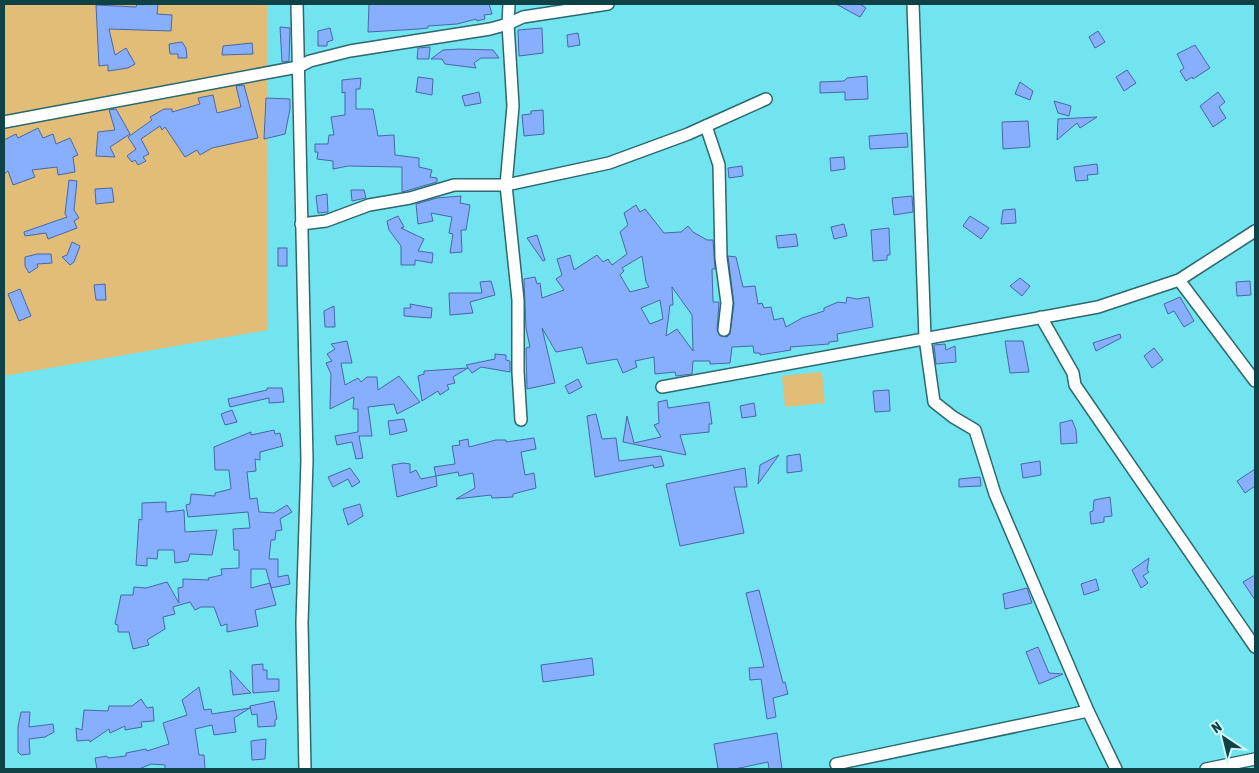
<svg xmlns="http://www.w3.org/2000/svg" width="1259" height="773" font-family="'Asap Condensed',sans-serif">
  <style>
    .green { fill: #e1bd78 }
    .building { fill: #88affe; stroke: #4867a5; fill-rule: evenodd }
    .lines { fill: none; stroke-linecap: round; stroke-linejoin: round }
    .minor-casing { stroke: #2b696e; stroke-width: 14 }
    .minor { stroke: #fff; stroke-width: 11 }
  </style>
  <rect width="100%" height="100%" fill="#71e4ef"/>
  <g class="green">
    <path d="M4 4H267L268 330 4 376Z"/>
    <path d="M822 372 825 403 785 407 782 376Z"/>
  </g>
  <g class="building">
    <path d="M137 4H158L157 14 172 15 171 31 109 29 115 55 126 48 135 64 128 68 108 71V65L99 66 96 5 136 7Z"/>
    <path d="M369 4H489L492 14 484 15 485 19 477 21 476 19 457 24 428 26V28L419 29 368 32Z"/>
    <path d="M836 4H860L866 8 860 17Z"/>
    <path d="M280 27 290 28 289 61 282 62Z"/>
    <path d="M330 28 333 40 327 42V46H318V31Z"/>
    <path d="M542 28 543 53 519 56 518 30Z"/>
    <path d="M1098 31 1105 42 1095 48 1089 37Z"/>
    <path d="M578 33 580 45 568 47 567 35Z"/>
    <path d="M182 42 186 48 187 58H178V54H170L169 44Z"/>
    <path d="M252 43 253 54 222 55 223 46Z"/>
    <path d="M1195 45 1210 68 1193 79 1192 77 1186 81 1180 71 1184 68 1177 54Z"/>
    <path d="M430 47 429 59H417L418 48Z"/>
    <path d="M460 49 493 50 499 58H481L474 63 476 68 445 64 442 59H431L443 50Z"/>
    <path d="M1127 70 1136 83 1124 91 1116 77Z"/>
    <path d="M867 76 868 99 845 100V92L820 93V82L844 81 847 78Z"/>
    <path d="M418 77 433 79 432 95 416 92Z"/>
    <path d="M361 78 360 89H356V109H373L378 136 394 135 395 155 419 158V167L432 170 430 177 437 178V182L402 192V167L348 166 333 169V161L317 159 318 152H315V144H328L329 135H334L331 117 345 115V92L342 93V80Z"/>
    <path d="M1020 82 1033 91 1030 100 1015 94Z"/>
    <path d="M244 85 258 138 212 148 200 155 197 150 185 157 165 127 162 130 160 126 141 139 149 154 143 157 146 161 138 165 135 160 132 162 127 156 136 149 128 137 152 120 150 117 164 109H172V112L200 104 198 98 213 95 217 113 241 107 236 86Z"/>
    <path d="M479 92 481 103 465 106 462 96Z"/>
    <path d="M1218 92 1225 102 1219 107 1226 118 1213 127 1200 106Z"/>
    <path d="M266 98 290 99V109L285 134 264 139Z"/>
    <path d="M1054 101 1071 106 1069 116 1058 113Z"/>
    <path d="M116 109 130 134 110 147 115 157 96 156 98 132 115 130 109 110Z"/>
    <path d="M543 110 544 134 524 136 522 115 531 114V111Z"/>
    <path d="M1097 117 1080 128 1077 123 1057 140 1058 119Z"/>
    <path d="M1028 121 1030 147 1003 149 1002 122Z"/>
    <path d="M38 128 43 138 53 134 56 144 70 138 78 155 73 157 75 172 58 175 57 167 32 170 35 177 13 185 8 171 4 174V140L16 134 18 138Z"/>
    <path d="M907 133 908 147 870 149 869 136Z"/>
    <path d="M844 157 845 169 831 171 830 158Z"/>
    <path d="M1097 164 1098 174 1087 175 1088 180 1076 181 1074 167Z"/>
    <path d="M742 166 743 176 729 178 728 168Z"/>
    <path d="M69 180 77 181 74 210 79 218 74 221 77 228 48 239 46 233 25 236 24 232 67 217 65 214Z"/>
    <path d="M112 188 114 202 96 204 95 189Z"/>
    <path d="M351 190H364L366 198 352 201Z"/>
    <path d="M327 194 328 212 318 213 316 196Z"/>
    <path d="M461 196 460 203 470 205 466 230H461L462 252 450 253 453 234 449 233 452 217 431 213 433 221 418 224 416 204 437 198Z"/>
    <path d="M912 196 913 212 894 215 892 198Z"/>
    <path d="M636 205 640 212 645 209 664 233 681 232 688 226 693 232 707 240H713L715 269H712L713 302H719L717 330 720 336 727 337 730 334 734 304 728 256 736 257 743 287 755 286 758 304 762 303 764 308 771 307 774 320 783 318 786 327 802 318 824 311V308L838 302 846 303 847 297 857 299 869 297 873 327 837 334 838 341 829 342V344L790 347 791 350 760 355V353H754L753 346 732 347 730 363 710 364V361H693L692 374 676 376 675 372 655 374 654 357 635 361 637 367 623 373 617 359 587 364 582 347 556 352 542 328 555 383 527 389 526 348 530 347 526 328 524 279 535 277 537 284 540 283 542 298 564 290 556 279 562 275 557 259 570 255 574 270 597 255 603 262 608 259 612 265 627 254 620 232 628 225 624 213ZM642 256 646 282 649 287 630 292 620 275 624 271 622 268ZM672 287 692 315 693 351 677 329 666 336 670 305H673ZM660 300 663 319 650 324 641 308Z"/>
    <path d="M1015 209 1016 223 1001 224 1003 210Z"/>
    <path d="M398 216 404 227 401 228 424 239 418 251 433 253 432 263 415 260V265H401V246L389 230 387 221Z"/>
    <path d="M970 216 989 228 981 239 963 226Z"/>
    <path d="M844 224 847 236 834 239 831 227Z"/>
    <path d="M889 228 890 255H887V260L873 261 871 230Z"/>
    <path d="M796 234 798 246 778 248 776 236Z"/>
    <path d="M537 235 545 260 543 261 527 238Z"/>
    <path d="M72 242 80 246 74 262 70 265 62 257 67 255Z"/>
    <rect x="278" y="248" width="9" height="18"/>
    <path d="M37 254H51L52 263 37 264 38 267 29 273 25 266V257Z"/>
    <path d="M1020 278 1030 286 1022 296 1010 286Z"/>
    <path d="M491 281 495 295 470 302 473 313 450 315 449 293H482L480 282Z"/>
    <path d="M1250 281 1251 295 1237 296 1236 282Z"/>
    <path d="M105 284 106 300H96L94 285Z"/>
    <path d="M20 289 31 316 19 321 8 294Z"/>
    <path d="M1180 297 1194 321 1184 327 1174 311 1168 314 1164 304Z"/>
    <path d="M410 304 432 308 431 318 404 316V308H411Z"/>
    <path d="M334 306 335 327H325L324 311Z"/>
    <path d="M1120 334 1121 338 1096 351 1093 343Z"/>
    <path d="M347 341 352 363H341L345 385 358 378 361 382 367 377H377L378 390 399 376 420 402 397 414 394 404 368 407 372 436H359L363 458 356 459 352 442 337 445 335 436 358 432V409H353L354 397 330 409 331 374 326 363 332 361 327 354 335 349 331 344Z"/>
    <path d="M1005 341H1023L1029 372 1010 373Z"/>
    <path d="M945 344 946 350 955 346 956 362 936 364 934 345Z"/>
    <path d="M1154 348 1163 360 1152 368 1144 356Z"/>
    <path d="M495 354 506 355V360L510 361V372L481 367 472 373 466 365 495 359Z"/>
    <path d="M468 368 453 377 455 383 447 385 449 389 440 395 438 391 422 401 418 376 424 374V371Z"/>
    <path d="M578 379 582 387 569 394 565 386Z"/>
    <path d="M267 388H282L284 402 269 403V398L230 407 228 399 267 390Z"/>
    <path d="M889 390 890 411 875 412 873 391Z"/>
    <path d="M667 400 668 408 709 402 712 424H709V432L680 435 686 455 623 442 627 416 634 443 661 437 654 425 659 423 658 402Z"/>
    <path d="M754 403 756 416 742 418 740 406Z"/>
    <path d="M232 410 237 422 225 425 221 414Z"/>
    <path d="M596 414 602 439 616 438 619 461 661 456 664 466 654 468 653 465 595 477 587 416Z"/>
    <path d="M404 419 407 431 390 435 388 421Z"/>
    <path d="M1072 420 1076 430 1077 443 1061 444 1060 423Z"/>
    <path d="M274 430 275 434 280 433 283 446 260 452V460L255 459 256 471 247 472 250 499 257 498 259 512 274 513 287 505 292 512 280 519 282 530 276 531 275 540H271L269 559H278V577L288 575 290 584 271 588 266 569H251V588L270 583 276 605 255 610 258 626 227 632V624L221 626 214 607H201L195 610 190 602 173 607 175 614 163 617 165 629 147 640 149 645 133 649 129 632H118V625L115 624 121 595H133L134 587 146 588 167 582 179 603 178 588 183 587V579L209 580 208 578 222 575 221 569 239 568V550H234L233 529 250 528 248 512 188 517 186 505 190 504 191 494 215 496V493L231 489 229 470H215L214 447 251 432V435Z"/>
    <path d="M534 438 536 449 521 452 525 475 534 473 536 488 513 494V497L492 498 491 495 456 499 475 488 473 473 459 476 458 472 436 476 434 467 455 464 452 446 460 445 459 441 468 439 469 447 496 440H506V442Z"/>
    <path d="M800 454 802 471 787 473V456Z"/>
    <path d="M779 455 758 484 760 465Z"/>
    <path d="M1040 461 1041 475 1023 478 1021 464Z"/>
    <path d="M403 463 410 464V473L416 470 421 479 436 476 437 486 397 497 392 465Z"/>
    <path d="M350 468 360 482 352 487 348 479 333 487 328 477Z"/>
    <path d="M745 468 747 487H734L744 533 680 546 666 484Z"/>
    <path d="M1255 469V486L1245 493 1237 481Z"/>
    <path d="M980 477 981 486 959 487V479Z"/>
    <path d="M1110 497 1112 516 1104 517V522L1091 524 1090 512 1093 511 1094 500Z"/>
    <path d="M166 502V512L184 510 185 532 217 530 212 555 190 554 188 561 175 563 174 550H158L157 559 147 558V566L136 565 139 519 142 520V503Z"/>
    <path d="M360 504 363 516 348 525 343 509Z"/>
    <path d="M1149 558 1147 570 1149 572 1143 576 1148 583 1141 588 1132 570Z"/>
    <path d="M1255 575V600L1243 582Z"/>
    <path d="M1096 579 1099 590 1084 595 1081 584Z"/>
    <path d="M1027 588 1032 603 1005 609 1003 594Z"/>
    <path d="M759 590 783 683 785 682 788 694 773 698 776 717 767 719 761 679 750 680 749 668 764 667 746 593Z"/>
    <path d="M1038 647 1049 673 1063 674 1039 684 1026 652Z"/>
    <path d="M592 658 594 675 543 682 541 665Z"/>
    <path d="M263 664V670H267V679H279V691L253 693 252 665Z"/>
    <path d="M230 670 245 687 251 693 233 695Z"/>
    <path d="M199 687 204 710 211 709 212 714 250 708 234 718 236 732 214 735 212 725 195 729 199 755H204L205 769H165V765L151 764 139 769H97L95 758 107 756 108 758 126 756V753L146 749 147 751 169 744 163 723 187 715 182 700Z"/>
    <path d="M141 699 147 708 153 707 154 721 141 722 142 727 125 730V726L110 733 109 729 90 742 89 740 77 741 76 728 82 730 84 710 108 711 109 706H132Z"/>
    <path d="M274 701 277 719 275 720V726L258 727 257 714 252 715 250 706Z"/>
    <path d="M21 712H30L29 727 53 724 54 732 45 737 29 739 30 754 21 755 18 752V727Z"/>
    <path d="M777 733 782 769H769L768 762 735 769H718L714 744Z"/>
    <path d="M266 739 265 759 252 760 251 741Z"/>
  </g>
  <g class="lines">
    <defs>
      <g id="minor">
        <path d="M297 4 307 460 302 623 305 769"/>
        <path d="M913 4 925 338 934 402 953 417 975 430 995 494 1088 711 1116 769"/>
        <path d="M4 122 298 67 310 61 350 51 490 29 508 24 509 4"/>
        <path d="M706 126 719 165 721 258 727 303 724 330"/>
        <path d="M301 224 326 221 369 205 410 198 454 185H506L609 163 688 134 766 99"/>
        <path d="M1179 280 1255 381"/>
        <path d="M1041 317 1073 373 1075 385 1255 647"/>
        <path d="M662 387 1098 307 1179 280 1255 231"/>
        <path d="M521 420 518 372V300L506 185 513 106 508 24 523 17 608 4"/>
        <path d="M836 764 1088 711"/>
        <path d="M1206 769 1255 759"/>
      </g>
    </defs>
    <use href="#minor" class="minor-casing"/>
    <use href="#minor" class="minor"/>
  </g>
  <rect width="1259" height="773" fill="none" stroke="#0e4246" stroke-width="10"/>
  <g transform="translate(1224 738) rotate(325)" stroke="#d1fafd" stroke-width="4" paint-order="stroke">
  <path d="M0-4L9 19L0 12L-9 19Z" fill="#0e4246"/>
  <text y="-8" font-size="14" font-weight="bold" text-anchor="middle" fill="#0e4246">N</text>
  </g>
</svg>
